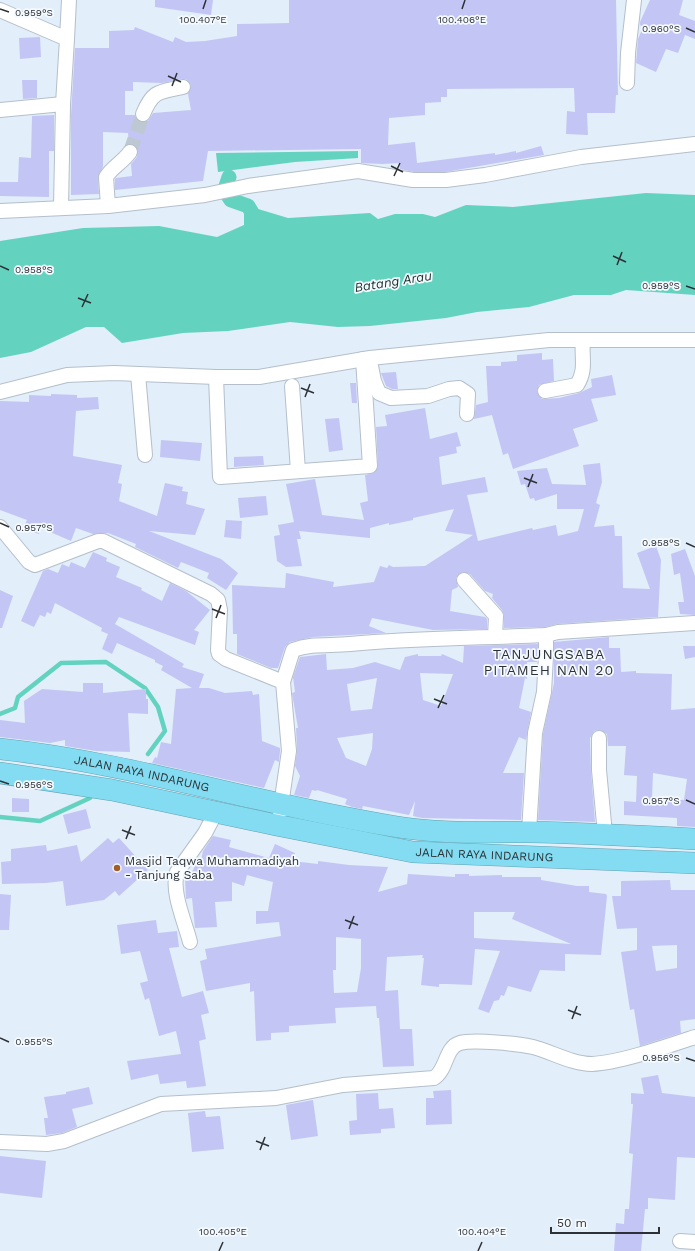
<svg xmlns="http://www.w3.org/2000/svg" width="695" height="1251" font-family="'Work Sans',sans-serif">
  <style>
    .water { fill: #63d3c0 }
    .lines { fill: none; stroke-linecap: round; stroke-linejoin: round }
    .stream { stroke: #63d3c0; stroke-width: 4.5 }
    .canal { stroke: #63d3c0; stroke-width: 15 }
    .building { fill: #c3c6f4; fill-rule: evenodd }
    .minor-tunnel { stroke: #bec8d3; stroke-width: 14; stroke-dasharray: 14 7; stroke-linecap: butt }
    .minor-casing { stroke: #b4bfcb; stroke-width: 16 }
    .highway-casing { stroke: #65a0b0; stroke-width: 22 }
    .minor { stroke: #fff; stroke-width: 14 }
    .highway { stroke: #83dcf1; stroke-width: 21 }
    .ticks { fill: none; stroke: #2d3136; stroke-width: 1.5 }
    .poi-dot { fill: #a05e2b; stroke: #f5faff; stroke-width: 1.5 }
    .labels { text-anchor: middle; stroke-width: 3.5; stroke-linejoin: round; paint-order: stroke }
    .street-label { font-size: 12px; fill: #2d3136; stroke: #f5faff }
    .poi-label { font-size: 12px; fill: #2d3136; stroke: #f5faff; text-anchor: start }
    .water-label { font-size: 13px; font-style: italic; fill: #1b2f2b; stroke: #f5faff }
    .quarter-label { font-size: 14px; letter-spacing: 1px; fill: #2d3136; stroke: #f5faff }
    .ticks-label { font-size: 10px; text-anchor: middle; fill: #2d3136; stroke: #f5faff; stroke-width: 3.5; stroke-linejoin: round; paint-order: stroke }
  </style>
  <rect width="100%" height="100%" fill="#e2eefa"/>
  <g class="water">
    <path d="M358 151V158L295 162 218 172 216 153Z"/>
    <path d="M646 193 695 195V295L626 290 611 295H574L529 307 477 312 446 318 370 326 338 327 290 322 228 331 183 333 122 343 104 327H86L31 352 0 358V241L83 228 159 226 217 237 244 225V214L253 216 248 206 288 218 370 213 378 219 395 214H423L435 217 466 205 513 207Z"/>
  </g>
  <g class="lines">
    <g class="stream">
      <path d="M0 714 15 708 18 697 61 663 106 662 145 688 158 707 165 731 148 754"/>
      <path d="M0 817 40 821 90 798"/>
    </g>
    <g class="canal">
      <path d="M225 189 229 177"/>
      <path d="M227 194 231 200 248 206 258 223"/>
    </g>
  </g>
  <g class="building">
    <path d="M155 0H213L211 15 155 7Z"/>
    <path d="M289 0H616L618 95H616L615 113H587L588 135 566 134 567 111 575 112 574 88 447 89V97H441V102L425 103V115L389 118 388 145 415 142 417 163 495 153V155L516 151V153L541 146 544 155 445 172H414L400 169 399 163 383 164 361 163V149L208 151 203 181 115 190V179L116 178 132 176 131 164 137 157 138 149 135 145 129 144 128 133 103 132V167L98 177 99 194 71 195V115L75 48H109V31L134 30 135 27 173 42 175 37 186 42 205 41 237 36V24L289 23ZM181 79H186L191 85 188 94 191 110 153 113 148 121 143 122 136 119 135 115H125V91H133V82L162 83Z"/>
    <path d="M650 0H683L679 15 695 21V39L685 35 678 53 666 49 656 72 636 63 638 39 643 27 640 25V22Z"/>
    <path d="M40 37 41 57 20 59 19 38Z"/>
    <path d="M22 80H37V98L23 99Z"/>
    <path d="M54 115V151H49V197L0 196V182H18L19 157 31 158 32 116Z"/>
    <path d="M542 353V360L553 359 554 381 539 385 537 392 542 399 559 398 579 393 592 387 591 379 612 375 616 395 591 399 598 421 573 429 579 446 513 469 508 453 503 455 492 415 474 419 476 405 488 402 486 366H501V362L517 361V355Z"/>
    <path d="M396 372 398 389H392L386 386 381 373Z"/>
    <path d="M350 383H356L357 403H352Z"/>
    <path d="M51 394 77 395V398L98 397 99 409 76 411 73 456 122 465 118 483 122 484 119 501 157 516 165 483 183 487 182 491 188 492 186 504 205 509 195 535 149 531 221 559 238 573 226 590 207 578 209 573 181 562 178 568 135 547 136 544 108 533 93 534 76 528 71 541 41 528 39 534 26 530 27 528 24 526 27 520 0 510V401L29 402V395L51 396Z"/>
    <path d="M425 408 430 439 457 432 461 446 456 447 457 453 439 457 442 485 485 477 488 492 467 495 478 541 532 528 533 530 556 525 558 536 578 531 584 509H557V494L535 501 534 498 530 499 525 484 521 485 517 471 547 468 552 484 586 485 583 465 600 463 602 482 596 503 600 505 594 527 614 525 615 536H622L623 588 650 589 637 553 656 546 661 560 658 617 557 624 545 627 504 628V616L502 610 492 598 493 594 485 591 470 574 463 572 456 578 458 587 452 590 450 611 485 617 487 619V629L433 630 372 618 369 626 386 633 313 637 290 642 285 647 278 668H271L237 654V634H233L232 585 285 588 286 573 334 582 333 587 374 582 380 566 387 568 389 565 393 567 425 566 473 535 445 531 454 509 413 518V520L389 525V523L370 528V538L299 531 301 539H297L302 566 286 567 277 561 274 536 280 535 278 525 294 522 286 484 315 479 322 515 364 520 360 503 368 501 365 475 374 473 378 466 376 427 387 426 385 415Z"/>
    <path d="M339 418 343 450 329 452 325 419Z"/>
    <path d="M161 440 202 443 200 461 160 457Z"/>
    <path d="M263 456 264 465 234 467V457Z"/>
    <path d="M266 496 268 515 240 518 238 498Z"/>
    <path d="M226 520 242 521 241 539 224 537Z"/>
    <path d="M685 549 695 576V615L680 614 678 602H684L680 573 674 575 671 554Z"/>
    <path d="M93 552 107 558 106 561 120 567 116 577 142 588 141 590 162 601 170 583 186 591 210 610 194 630 199 632 195 645 119 617 115 624 184 664 182 667 204 674 199 688H209L225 693 252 691 253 695 259 694 262 741 280 748V751L279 762 275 760 264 788 152 763 155 757 157 758 161 742 171 744 176 689 192 688 161 670 163 666 155 662V660L117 643 112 654 102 649 108 634 101 631 102 628 55 603 51 614 47 612 45 617 40 615 34 627 21 621 43 571 48 569 58 573 62 564 69 567 71 562 85 568Z"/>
    <path d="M0 590 13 596 2 628H0Z"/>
    <path d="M609 637V648H620L621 672 636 671V673L672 674 671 710 695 708V827L677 826V818L624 815V801L636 802 637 776 624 775 626 746H608L607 734 599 730 594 731 590 738 591 771 595 822 538 820 543 734 554 683V642ZM653 773 687 779 684 800 652 798Z"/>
    <path d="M538 644 537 662H527V679L525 678 519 708 531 712 526 740 519 737 503 773H524L521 820 422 818 413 816 415 801 409 815 363 806 362 809 352 807 345 804 347 799 317 790 316 791 312 790 309 798 294 795 300 776 295 766 297 750 296 728H298L292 693 295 692 293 677 300 657 326 654 327 670 353 668 375 662 400 670 405 657 418 654V656H441L442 654 463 663 464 646ZM420 673 453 674 441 706 423 700ZM377 678 372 709 351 711 347 684ZM373 733 372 749 366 766 346 758 337 738Z"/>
    <path d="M683 646H695V657L685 659Z"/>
    <path d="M83 683H103V693L146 689V699H148V714L128 713 130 752 96 751 65 746V740L50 743 0 737V720L25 723 24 701 42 689 83 692Z"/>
    <path d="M12 798 29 799V812H12Z"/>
    <path d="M86 809 91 828 68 834 63 815Z"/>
    <path d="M213 836 231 840 229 847 269 858 275 844 295 853 292 861 318 864V861L349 865 388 867 378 892 407 884 408 874 455 877V874H469V876L502 875V877H541V880L577 886H589V892L606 894 607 896 601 955 565 954V971L540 970 531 992 508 986 504 996 501 995 499 1000 494 1001 489 1013 478 1009 500 951 475 949 472 985 447 984H439V987L421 985 424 958H422L423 955 387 957 385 991 398 990 400 1029H412L414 1066 383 1067 379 1018H377L376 1006 335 1008 336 1023 289 1026V1032L271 1033V1040L256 1041 254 991 250 992V983L206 991 200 961 207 959 205 949 281 936 279 922 256 924V911H268L273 882 247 875 244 886 232 882V901L215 902 217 927 195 928 192 898 186 899 185 878 190 877 198 859 201 860 203 851ZM474 912H515L512 919 571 944 474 938ZM336 937 361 939V968L357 992 334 993 333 970H336Z"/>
    <path d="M108 838 113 843 119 838 148 870 119 896 115 891 104 900 66 906 63 881 46 883 2 884 1 862 11 861V849L46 845 47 851 77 845 81 862Z"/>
    <path d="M670 880 671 890H695V1019L680 1021 681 1033 640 1046 634 1009 630 1010 621 952 637 950V928L617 929 612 896H621V881ZM677 945V968L656 971 652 946Z"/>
    <path d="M0 894 11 895 9 930H0Z"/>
    <path d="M156 920 158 933 177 931 179 947 169 948 182 997 203 991 209 1013 201 1015 206 1039 199 1041 206 1086 187 1088 186 1081 160 1084 158 1074 131 1080 127 1061 181 1054 176 1031 159 1036 149 998 145 1000 140 983 148 981 140 951 121 954 117 925Z"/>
    <path d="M658 1075 662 1093 695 1097V1158L677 1157 675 1200 648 1198V1209H645L641 1251H614L616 1223 624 1224 625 1209H629L633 1154 629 1153 633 1104H631V1093L644 1094 641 1078Z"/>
    <path d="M89 1087 93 1104 72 1109 77 1127 62 1133 46 1135 44 1118H48L44 1097 66 1094V1092Z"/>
    <path d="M451 1090 452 1124 426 1125V1098H434L433 1091Z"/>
    <path d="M378 1093 379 1109 393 1108 395 1128 381 1129V1133L350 1135 349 1121 357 1120 356 1094Z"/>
    <path d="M313 1100 318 1136 291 1140 286 1105Z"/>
    <path d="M205 1111 206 1117 220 1116 224 1149 192 1152 188 1113Z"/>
    <path d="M0 1156 46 1161 42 1198 0 1193Z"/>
  </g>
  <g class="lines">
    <path class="minor-tunnel" d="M130 152 143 114"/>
    <defs>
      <g id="minor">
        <path d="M0 10 67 39 63 104"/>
        <path d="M67 39 69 0"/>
        <path d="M627 83 628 53 634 0"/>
        <path d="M0 110 63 104 61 207"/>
        <path d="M143 114C153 90 159 92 183 87"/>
        <path d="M108 206 106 177C112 167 123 162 130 152"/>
        <path d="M0 211 108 206 205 195 248 186 358 171 413 180H446L485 175 581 157 695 144"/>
        <path d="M371 366 374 381 379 393 391 398 428 396 449 389 459 388 468 394 467 414"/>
        <path d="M138 374 145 455"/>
        <path d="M216 377 220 477 370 466 363 359"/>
        <path d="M292 386 298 471"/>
        <path d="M545 391 577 385C587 369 581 357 583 340"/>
        <path d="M0 392 67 375 114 373 216 377H259L370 358 549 340H695"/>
        <path d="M0 527 29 562 35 565 98 541H103L211 594 218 600 220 610 218 650 219 654 226 659 283 682 289 751 280 812"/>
        <path d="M464 580 496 616 495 637"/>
        <path d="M283 682 293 650C312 643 330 646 350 644 415 638 480 638 546 635L558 632 695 623"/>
        <path d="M599 738V770L605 834"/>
        <path d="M529 832 535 733 544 692 546 656V635"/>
        <path d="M190 942C185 922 171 892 177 872L205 833 216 812"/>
        <path d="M0 1142 47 1144 64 1141 161 1104 276 1098 343 1085 434 1078C447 1070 445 1047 460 1043 473 1039 519 1044 533 1047 552 1052 572 1064 592 1064 619 1063 668 1046 695 1037"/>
        <path d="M680 1241 695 1242"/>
      </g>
      <g id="highway">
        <path id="s1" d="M0 749C133 763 260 805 392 826 437 834 483 832 529 832 584 833 640 836 695 839"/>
        <path id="s2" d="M0 773 112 790 276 825 413 852 695 863"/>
      </g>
    </defs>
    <use href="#minor" class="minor-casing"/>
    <use href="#highway" class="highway-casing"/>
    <use href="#minor" class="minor"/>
    <use href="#highway" class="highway"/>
  </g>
  <path class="ticks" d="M0 9 9 12M203 9 206 0M462 9 465 0M686 28 695 32M168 76 181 82M172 86 177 73M391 166 403 172M394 176 400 163M613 256 626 262M617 265 622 252M0 266 9 270M686 286 695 289M78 298 91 303M82 307 88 294M301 388 314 393M305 397 310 384M524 478 537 483M528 487 533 474M0 523 9 527M686 543 695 547M212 609 225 614M216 618 221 605M434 699 447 704M438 708 444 695M0 781 9 784M686 800 695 804M122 830 135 835M126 839 131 826M345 920 358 925M349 929 354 916M568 1010 581 1015M572 1019 577 1006M0 1038 9 1042M686 1058 695 1061M256 1141 269 1146M260 1150 265 1137M219 1251 223 1242M478 1251 482 1242"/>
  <circle class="poi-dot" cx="117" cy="868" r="4"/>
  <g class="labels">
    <g class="street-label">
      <text dy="4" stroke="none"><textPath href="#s1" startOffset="144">JALAN RAYA INDARUNG</textPath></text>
      <text dy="4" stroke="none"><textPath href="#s2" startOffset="492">JALAN RAYA INDARUNG</textPath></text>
    </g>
    <g class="poi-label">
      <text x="125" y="865">Masjid Taqwa Muhammadiyah<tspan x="125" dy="14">- Tanjung Saba</tspan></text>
    </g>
    <g class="water-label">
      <text transform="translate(393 281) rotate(-9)" y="5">Batang Arau</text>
    </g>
    <g class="quarter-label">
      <text x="549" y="659">TANJUNGSABA<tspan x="549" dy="16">PITAMEH NAN 20</tspan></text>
    </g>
  </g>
  <g class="ticks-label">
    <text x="34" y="16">0.959°S</text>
    <text x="203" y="23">100.407°E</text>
    <text x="462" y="23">100.406°E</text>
    <text x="661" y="32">0.960°S</text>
    <text x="34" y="273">0.958°S</text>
    <text x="661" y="289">0.959°S</text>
    <text x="34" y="531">0.957°S</text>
    <text x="661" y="546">0.958°S</text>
    <text x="34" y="788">0.956°S</text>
    <text x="661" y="804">0.957°S</text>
    <text x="34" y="1045">0.955°S</text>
    <text x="661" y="1061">0.956°S</text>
    <text x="223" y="1235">100.405°E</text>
    <text x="482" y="1235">100.404°E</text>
  </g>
  <path d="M551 1227v6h108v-6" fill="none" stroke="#2d3136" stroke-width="2"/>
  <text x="557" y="1227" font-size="12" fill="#2d3136" stroke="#f5faff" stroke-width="3" paint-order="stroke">50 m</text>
</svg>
